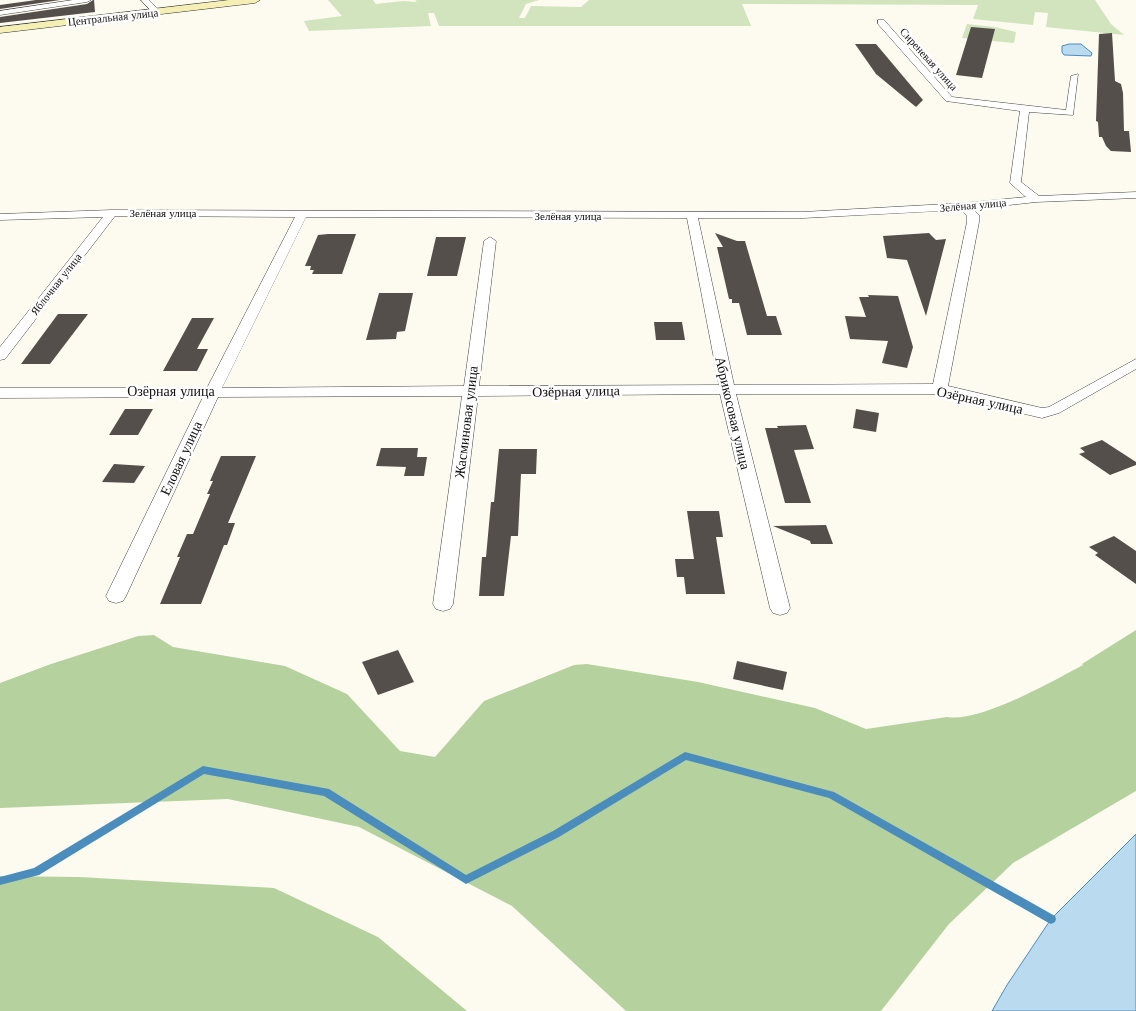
<svg xmlns="http://www.w3.org/2000/svg" width="1136" height="1011" font-family="'Libre Baskerville',serif">
  <style>
    .green { fill: #d1e4bd }
    .forest { fill: #b5d29e }
    .water { fill: #badaef; stroke: #4a8dbd }
    .lines { fill: none; stroke-linecap: round; stroke-linejoin: round }
    .stream { fill: #4a8dbd; fill-rule: evenodd }
    .building { fill: #554f4b }
    .minor-casing { stroke: #404040; stroke-width: 1 }
    .secondary-casing { stroke: #2f2f2f; stroke-width: 1 }
    .minor { fill: #fff; fill-rule: evenodd }
    .secondary { fill: #f5efb3; fill-rule: evenodd }
    .labels { text-anchor: middle; stroke-width: 5; stroke-linejoin: round; paint-order: stroke }
    .far-street-label { font-size: 11px; fill: #0d0d0d; stroke: #fff }
    .street-label { font-size: 14px; fill: #0d0d0d; stroke: #fff }
  </style>
  <rect width="100%" height="100%" fill="#fdfbf0"/>
  <g class="green">
    <path d="M328 0H373L376 4 403 1 417 2 415 0H539L526 4 519 18H525L531 6 581 7 589 0H1095L1111 24 1124 35 1046 27 1048 13 1035 12 1033 25 973 19 978 5 742 4 751 26H439L434 13H428L431 26 309 31 304 21 342 16Z"/>
    <path d="M967 24 995 27 1016 32 1014 43 962 38Z"/>
  </g>
  <g class="forest">
    <path d="M1136 630V791L1013 863 949 924 881 1011H626L512 906 359 827 228 799 0 808V683L51 664 138 636 154 635 173 647 285 666 347 694 400 751 435 757 484 701 574 665 587 664 698 682 815 708 866 729 947 717C979 723 1053 681 1083 665L1082 664Z"/>
    <path d="M0 876 79 877 274 888 378 937 467 1011H0Z"/>
  </g>
  <g class="water">
    <path d="M1069 44H1081L1092 53 1091 56 1064 55 1062 52V46Z"/>
    <path d="M1136 834V1011H992L1007 985 1051 919Z"/>
  </g>
  <g class="lines">
    <path class="stream" d="M685 752 834 792 1055 916 1056 919 1055 922 1051 924 1047 922 829 798 686 760 559 837 466 884 324 796 204 774 39 875 0 885V877L34 868 203 766 329 789 466 875 553 831Z"/>
  </g>
  <g class="building">
    <path d="M36 0H60L0 9V5Z"/>
    <path d="M93 0H94L95 12 0 23V17L87 4Z"/>
    <path d="M971 27 995 29 982 78 956 75Z"/>
    <path d="M1112 33 1115 81 1121 84 1123 93 1124 131H1129L1131 152 1111 151 1106 146 1102 137H1099L1098 122 1096 121 1099 34Z"/>
    <path d="M855 44H876L923 100 916 107 876 74Z"/>
    <path d="M715 233 737 241H745L767 316H776L782 335H747L739 303H732V299H729L717 247H723Z"/>
    <path d="M929 233 936 240 946 239 926 316 907 260 887 258 883 236Z"/>
    <path d="M328 234H356L342 274H312L314 270H310L311 266H305L318 235Z"/>
    <path d="M436 237H466L457 276H427Z"/>
    <path d="M379 293H413L405 331 397 332 396 339 366 340Z"/>
    <path d="M868 295 898 296 913 347 907 368 882 363 888 341 850 339 845 316 866 317 859 297H869Z"/>
    <path d="M58 314H88L50 364H21Z"/>
    <path d="M192 318H214L197 349H208L197 371H163Z"/>
    <path d="M654 322H682L685 340H656Z"/>
    <path d="M125 409H153L138 435H109Z"/>
    <path d="M856 409 879 413 876 432 853 428Z"/>
    <path d="M806 425 814 449 794 450 811 503H785L765 428H778L777 426Z"/>
    <path d="M1102 440 1136 462V465L1110 475 1079 454 1085 452 1080 448Z"/>
    <path d="M381 448H418L417 457H427L424 476H404L406 467 376 466Z"/>
    <path d="M499 449H537L536 474H521L518 536H511L504 596H479L482 557H486L491 502H494Z"/>
    <path d="M221 456H256L228 523H235L227 545H224L201 604H160L180 557H177L187 534H193L210 494H207L213 481H210Z"/>
    <path d="M114 464 145 466 134 483 102 482Z"/>
    <path d="M687 511H719L723 537H716L725 594H686L684 577H677L675 559H694Z"/>
    <path d="M826 525 833 544H811L810 541 773 526Z"/>
    <path d="M1114 536 1136 551V584L1095 555 1098 553 1089 547Z"/>
    <path d="M398 650 414 682 378 695 362 662Z"/>
    <path d="M737 661 787 672 783 690 733 679Z"/>
  </g>
  <g class="lines">
    <defs>
      <g id="minor">
        <path d="M73 0H91L87 2 0 15V11Z"/>
        <path d="M141 0H149L161 12 154 14Z"/>
        <path d="M878 20H884L952 97 1066 110 1071 76 1078 74 1073 115 1029 112 1021 182 1039 196 1136 192V198L1036 202 973 209 979 215V222L948 386 1042 408 1049 407 1136 359V369L1059 413 1042 418 940 394H736L790 608 787 613 780 615 773 613 770 608 720 394 478 396 453 604 450 609 443 611 436 609 433 604 462 396 218 397 126 596 123 601 116 603 109 601 106 596 203 397 0 398V388H207L295 217 115 216 5 359 0 360V347L103 217 0 220V214L112 210 803 212 965 203 1026 197 1010 183 1020 111 946 101 878 24ZM962 210 967 216V222L933 384 734 385 698 218H803ZM306 217 687 218 719 385 479 386 496 241 490 237 484 241 464 386 222 388Z"/>
      </g>
      <path id="secondary" d="M229 0H260L255 3 0 33V27Z"/>
    </defs>
    <use href="#minor" class="minor-casing"/>
    <use href="#secondary" class="secondary-casing"/>
    <use href="#minor" class="minor"/>
    <use href="#secondary" class="secondary"/>
  </g>
  <g class="labels">
    <g class="far-street-label">
      <text transform="translate(113 17) rotate(-6)" y="4">Центральная улица</text>
      <text transform="translate(929 59) rotate(48)" y="4">Сиреневая улица</text>
      <text transform="translate(973 205) rotate(-5)" y="4">Зелёная улица</text>
      <text x="163" y="217">Зелёная улица</text>
      <text x="568" y="220">Зелёная улица</text>
      <text transform="translate(56 284) rotate(-52)" y="4">Яблочная улица</text>
    </g>
    <g class="street-label">
      <text x="171" y="396">Озёрная улица</text>
      <text transform="translate(576 391) rotate(-1)" y="5">Озёрная улица</text>
      <text transform="translate(980 400) rotate(12)" y="5">Озёрная улица</text>
      <text transform="translate(733 413) rotate(77)" y="5">Абрикосовая улица</text>
      <text transform="translate(466 422) rotate(-83)" y="5">Жасминовая улица</text>
      <text transform="translate(181 458) rotate(-65)" y="5">Еловая улица</text>
    </g>
  </g>
</svg>
